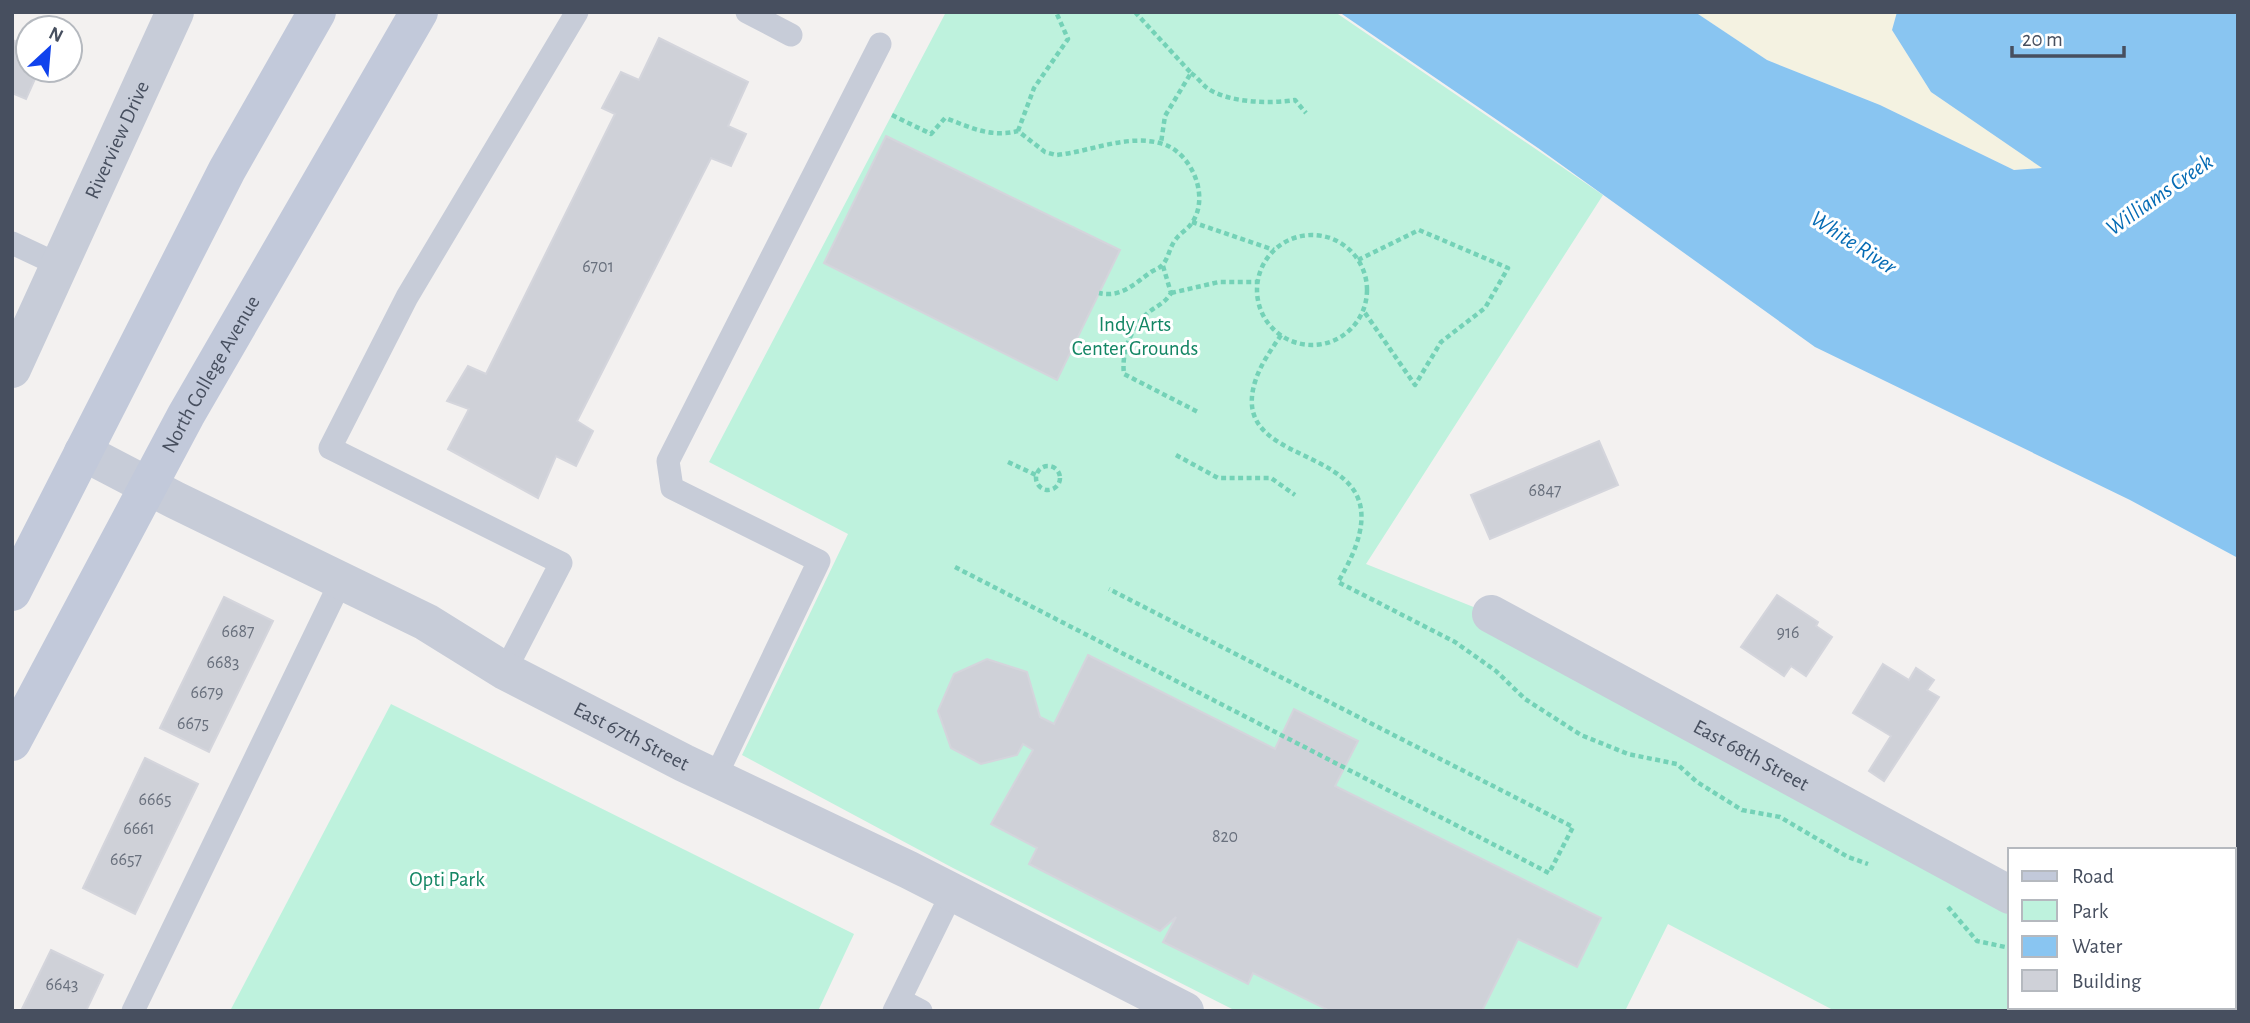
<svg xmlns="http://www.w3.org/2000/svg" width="2250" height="1023" font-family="'Alegreya Sans',sans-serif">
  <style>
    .green { fill: #bef2dd }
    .sand { fill: #f4f2e1 }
    .water { fill: #89c5f1 }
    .building { fill: #cfd1d8; stroke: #d4d5dc; stroke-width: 2 }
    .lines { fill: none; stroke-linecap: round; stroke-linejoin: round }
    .path { stroke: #74d2b7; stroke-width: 4.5; stroke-dasharray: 5 3.5; stroke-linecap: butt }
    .service { stroke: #c7ccd8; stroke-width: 23 }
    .minor { stroke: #c7ccd8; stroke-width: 38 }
    .secondary { stroke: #c2c9da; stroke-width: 38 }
    .labels { text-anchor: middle; stroke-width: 6; stroke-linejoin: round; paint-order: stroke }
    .number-label { font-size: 18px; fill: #69707d }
    .street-label { font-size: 21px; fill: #474f5f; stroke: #fff }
    .park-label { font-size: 21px; fill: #138664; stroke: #fff }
    .water-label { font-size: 23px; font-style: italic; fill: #056bb4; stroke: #fff }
  </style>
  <rect width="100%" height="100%" fill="#f3f1f0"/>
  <g class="green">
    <path d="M946 12H1335L1603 195 1366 564 1491 614 2010 895V1007H2165L2162 1011H1835L1668 924 1625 1011H1236L953 868 742 755 848 534 709 462Z"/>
    <path d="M391 704 854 934 818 1011H230Z"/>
    <path d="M2238 849V1011L2228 1007H2234V855Z"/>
  </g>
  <path class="sand" d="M1695 12H1897L1892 30 1931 92 2043 168 2014 170 1880 105 1767 60Z"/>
  <path class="water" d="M1339 12H1695L1767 60 1880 105 2014 170 2042 168 1931 92 1892 30 1897 12H2238V558L2130 500 1815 347 1538 148Z"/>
  <g class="building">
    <path d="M659 38 748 82 728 126 746 134 731 166 711 158 577 421 593 431 576 466 556 456 538 498 448 449 469 409 447 401 468 366 486 374 615 114 602 108 621 72 639 80Z"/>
    <path d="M12 40 28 46V70H39L26 99 12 93Z"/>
    <path d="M886 136 1120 250 1057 380 824 263Z"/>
    <path d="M1599 441 1618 485 1490 539 1471 495Z"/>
    <path d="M1777 595 1818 622 1816 626 1832 637 1806 676 1791 666 1784 676 1741 647Z"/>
    <path d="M224 597 273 621 209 752 160 728Z"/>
    <path d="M1088 655 1275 749 1294 709 1358 741 1335 786 1601 918 1577 967 1518 939 1482 1011H1330L1253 973 1248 984 1163 942 1176 917 1160 931 1029 864 1037 848 991 824 1033 750 1023 744 1017 755 981 764 951 748 938 711 954 674 987 659 1027 672 1040 717 1054 724Z"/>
    <path d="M1883 664 1909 680 1916 668 1934 680 1927 690 1939 697 1884 781 1869 771 1891 736 1853 713Z"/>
    <path d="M145 758 198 784 135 914 83 888Z"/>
    <path d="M51 950 103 975 86 1011H21Z"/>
  </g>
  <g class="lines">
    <g class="path">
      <path d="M1135 12 1191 73 1165 116 1161 143"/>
      <path d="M1191 73C1197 77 1202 84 1207 88 1229 103 1270 104 1295 100L1306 113"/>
      <path d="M892 115 931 134 945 118C970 127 990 138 1018 131L1045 152 1056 155C1090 152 1128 133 1163 144 1192 153 1211 198 1191 224 1187 230 1180 233 1176 239 1170 246 1169 256 1164 263 1161 268 1156 269 1151 272 1134 284 1121 298 1099 293"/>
      <path d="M1018 131 1034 88 1068 39 1056 12"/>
      <path d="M1192 222 1274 250"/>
      <circle cx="1312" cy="290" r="55"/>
      <path d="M1358 260 1419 230 1508 268 1485 308 1441 342 1415 385 1363 310"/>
      <path d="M1163 266 1171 293C1165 303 1158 305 1149 312 1132 326 1121 351 1124 374L1198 412"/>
      <path d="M1171 293 1219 282H1258"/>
      <path d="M1281 335C1271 350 1260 365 1255 382 1224 482 1429 431 1338 582L1455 642 1496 671 1525 699 1581 735 1628 754 1677 764 1697 782 1742 810 1780 817 1848 857 1868 864"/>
      <path d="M1176 455 1218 478H1271L1295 495"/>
      <path d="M1008 462 1036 475"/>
      <circle cx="1048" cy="478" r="12"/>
      <path d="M955 567 1549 873 1573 827 1109 589"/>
      <path d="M1948 907 1977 941 2010 948"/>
    </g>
    <g class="service">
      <path d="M747 12 791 35"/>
      <path d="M12 243 61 266"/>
      <path d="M505 671 561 563 330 448 407 297 577 12"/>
      <path d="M715 778 819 561 672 488 668 461 880 44"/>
      <path d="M900 1000 921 1011"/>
      <path d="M133 1011 341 581"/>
      <path d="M894 1011 953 891"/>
    </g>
    <g class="minor">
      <path id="s1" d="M12 369 175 12"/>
      <path id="s2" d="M83 452 175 500 426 622 505 671 684 763 909 870 1185 1011"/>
      <path id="s3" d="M1491 614 2010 895"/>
      <path d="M2198 1007 2202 1011"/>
    </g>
    <g class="secondary">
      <path d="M12 592 227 170 317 12"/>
      <path id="s4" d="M12 742 186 415 419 12"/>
    </g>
  </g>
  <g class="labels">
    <g class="number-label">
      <text x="598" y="272">6701</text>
      <text x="1545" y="496">6847</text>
      <text x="238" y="637">6687</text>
      <text x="1788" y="638">916</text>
      <text x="223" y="668">6683</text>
      <text x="207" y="698">6679</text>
      <text x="193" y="729">6675</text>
      <text x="155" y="805">6665</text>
      <text x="139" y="834">6661</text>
      <text x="1225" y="842">820</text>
      <text x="126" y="865">6657</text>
      <text x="62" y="990">6643</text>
    </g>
    <g class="street-label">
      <text dy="7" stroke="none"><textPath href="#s1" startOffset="252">Riverview Drive</textPath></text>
      <text dy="7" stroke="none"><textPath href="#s4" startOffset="418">North College Avenue</textPath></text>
      <text dy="7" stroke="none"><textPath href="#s2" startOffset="618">East 67th Street</textPath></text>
      <text dy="7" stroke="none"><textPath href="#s3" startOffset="296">East 68th Street</textPath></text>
    </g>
    <g class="park-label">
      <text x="1135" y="331">Indy Arts<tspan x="1135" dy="24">Center Grounds</tspan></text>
      <text x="447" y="886">Opti Park</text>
    </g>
    <g class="water-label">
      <text transform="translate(2159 194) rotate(-35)" y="8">Williams Creek</text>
      <text transform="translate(1854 242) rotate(33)" y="8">White River</text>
    </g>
  </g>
  <rect width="2250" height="1023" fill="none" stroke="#474f5f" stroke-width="28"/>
  <rect x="2008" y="848" width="228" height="161" fill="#ffffff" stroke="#b5b9bf" stroke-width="2"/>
  <rect x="2022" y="871" width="35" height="10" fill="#c2c9da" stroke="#b5b9bf" stroke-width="2"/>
  <text x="2072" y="883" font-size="21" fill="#474f5f">Road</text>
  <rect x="2022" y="900" width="35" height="21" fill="#bef2dd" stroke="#b5b9bf" stroke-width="2"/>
  <text x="2072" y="918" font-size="21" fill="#474f5f">Park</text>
  <rect x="2022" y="936" width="35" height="21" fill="#89c5f1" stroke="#b5b9bf" stroke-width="2"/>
  <text x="2072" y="953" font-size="21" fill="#474f5f">Water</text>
  <rect x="2022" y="970" width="35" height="21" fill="#cfd1d8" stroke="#b5b9bf" stroke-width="2"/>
  <text x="2072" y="988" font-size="21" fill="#474f5f">Building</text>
  <g transform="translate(49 49) rotate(26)"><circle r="33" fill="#ffffff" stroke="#b5b9bf" stroke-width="2"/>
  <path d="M0-5L12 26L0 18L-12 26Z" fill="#1042ed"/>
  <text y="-10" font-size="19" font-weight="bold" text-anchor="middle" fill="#474f5f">N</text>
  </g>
  <path d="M2012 46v10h112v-10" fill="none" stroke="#474f5f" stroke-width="3.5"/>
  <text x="2022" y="46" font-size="21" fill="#474f5f" stroke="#ffffff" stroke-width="5" paint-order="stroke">20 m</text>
</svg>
